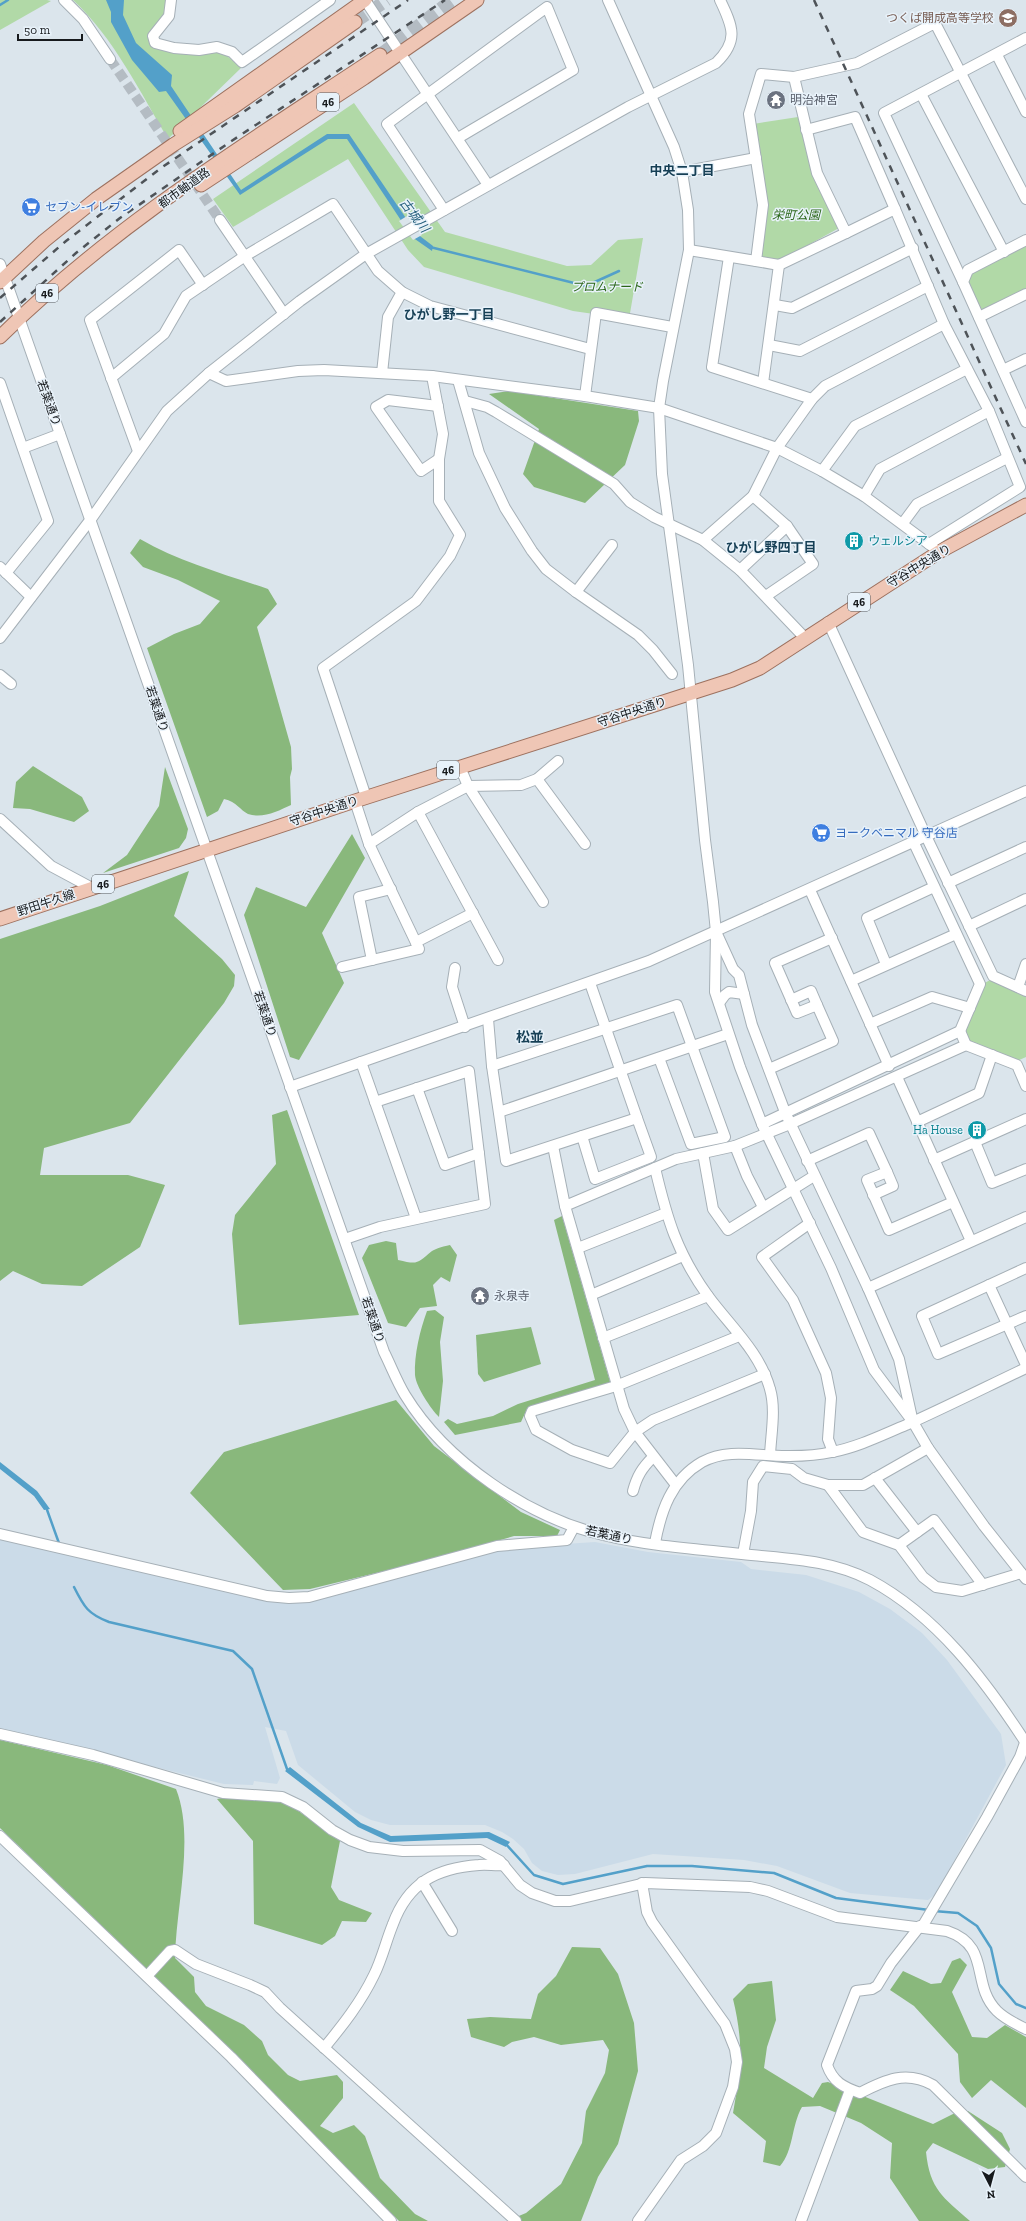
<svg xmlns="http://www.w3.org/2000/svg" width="1026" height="2221" font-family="'Zilla Slab','Noto Sans JP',serif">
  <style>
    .built { fill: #cbdbe8 }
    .green { fill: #b1d9a7 }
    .forest { fill: #89b87c }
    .water { fill: #53a0c9 }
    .pier { fill: #dbe5ec }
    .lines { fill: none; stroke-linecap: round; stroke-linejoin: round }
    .stream { stroke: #53a0c9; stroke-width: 2.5 }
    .minor-tunnel { stroke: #b4bcc3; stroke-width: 10; stroke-dasharray: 10 5; stroke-linecap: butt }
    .major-tunnel { stroke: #b4bcc3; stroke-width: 13; stroke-dasharray: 13 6; stroke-linecap: butt }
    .minor-casing { stroke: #a6b0b7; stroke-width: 12 }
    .major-casing { stroke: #9d715f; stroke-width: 15 }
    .minor { stroke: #fff; stroke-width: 10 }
    .major { stroke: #efc6b5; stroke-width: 13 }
    .rail { stroke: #4e5358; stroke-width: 2.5; stroke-dasharray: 7 7; stroke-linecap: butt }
    .labels { text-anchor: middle; stroke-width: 3; stroke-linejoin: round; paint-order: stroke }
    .shield { fill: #e8f2fa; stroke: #565b5f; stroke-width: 1 }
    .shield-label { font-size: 11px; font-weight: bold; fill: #171a1d }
    .education-label { font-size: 12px; fill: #785e54; stroke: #e8f2fa; text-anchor: end }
    .worship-label { font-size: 12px; fill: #5b616d; stroke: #e8f2fa; text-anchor: start }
    .street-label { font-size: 12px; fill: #171a1d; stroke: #e8f2fa }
    .shop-label { font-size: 12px; fill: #366cbe; stroke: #e8f2fa; text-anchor: start }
    .park-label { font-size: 12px; font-style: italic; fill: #2a6617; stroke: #e8f2fa }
    .culture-label { font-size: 12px; fill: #0d838f; stroke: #e8f2fa; text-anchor: start }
    .neighbourhood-label { font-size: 13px; font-weight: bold; fill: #163f55; stroke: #e8f2fa }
    .water-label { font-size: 13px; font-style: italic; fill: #235e7b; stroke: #e8f2fa }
    .quarter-label { font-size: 14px; font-weight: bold; fill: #163f55; stroke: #e8f2fa }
  </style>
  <rect width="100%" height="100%" fill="#dbe5ec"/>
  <path class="built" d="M0 1539 271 1601 294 1603 319 1600 504 1548 595 1542 648 1552 741 1562 751 1569 806 1575 859 1592 890 1609 922 1633 947 1660 1001 1734 1006 1765 936 1894 928 1900 850 1893 777 1866 744 1860 653 1854 575 1874 558 1875 542 1871 532 1863 524 1849 513 1839 502 1832 485 1825H390L371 1820 355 1812 298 1765 286 1731 265 1727 280 1778 277 1784 254 1781 253 1785 224 1784 0 1729Z"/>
  <g class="green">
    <path d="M0 0H47L51 1 0 30Z"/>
    <path d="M73 0H167V10L150 32 152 47 197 55 213 51 226 55 241 68 168 139C140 92 114 38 73 0Z"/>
    <path d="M354 103 445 232 567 266 591 265 618 240 643 238 629 319 573 311 424 267 408 250 348 159 233 227 213 199Z"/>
    <path d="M798 117 813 177 839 228 781 260 758 256 765 204 753 124Z"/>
    <path d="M1026 240V294L979 317 963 282 968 270Z"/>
    <path d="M990 980 1026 994V1057L1017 1061 968 1042 964 1031 983 984Z"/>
  </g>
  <g class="forest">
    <path d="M509 391 638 411 639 421 625 465 585 503 534 487 523 474 539 429 489 394Z"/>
    <path d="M140 539C180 562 224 574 268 589L277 604 257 627 291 747 292 769 290 777 291 805C278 811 263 819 248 814 240 810 237 802 224 799L218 811 207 817 147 648 174 634 200 624 220 601 178 580 143 567 130 553Z"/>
    <path d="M33 766 82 797 89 811 74 822 30 809 13 808 16 782Z"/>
    <path d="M165 767 188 829 186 838 179 848 103 873 127 855 159 806Z"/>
    <path d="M352 834 365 858 322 933 344 983 299 1060 290 1057 244 915 256 887 306 907Z"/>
    <path d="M189 871 174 916 222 959 235 975 234 986 224 1003 130 1123 44 1148 40 1175H128L165 1185 140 1247 82 1286 42 1284 13 1271 0 1281V939L100 906Z"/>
    <path d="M287 1110 359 1315 239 1325 232 1234 235 1215 276 1164 272 1115Z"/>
    <path d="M562 1216 611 1385 527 1409 521 1422 455 1435 444 1422 448 1419 457 1424 493 1416 518 1404 595 1380 554 1220Z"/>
    <path d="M386 1241 396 1243 398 1260C419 1265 417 1263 432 1251 437 1248 445 1246 450 1245L457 1255 450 1282 441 1277 433 1285 437 1306 420 1308 406 1327 388 1323 362 1258 369 1245Z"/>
    <path d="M435 1310 444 1317 440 1342 443 1381 439 1417C431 1409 416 1387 415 1375 414 1355 420 1330 427 1311Z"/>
    <path d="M531 1327 541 1364 484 1382 478 1374 476 1335Z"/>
    <path d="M396 1400 434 1446 521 1512 560 1530 557 1536H514L434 1559 310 1589 283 1590 190 1493 224 1452Z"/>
    <path d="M0 1740 107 1765 176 1789C195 1837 176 1906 175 1958L194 1977 195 1992 206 2006 244 2025 262 2041 268 2055 288 2075 300 2081 337 2075 343 2082V2098L320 2126 333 2133 354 2125 365 2136 380 2178 415 2214 428 2221H399L197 2017 156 1981 123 1946 0 1828Z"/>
    <path d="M226 1797 286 1802 340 1841 331 1887 339 1900 372 1913 366 1922 342 1921 335 1936 322 1945 254 1924 253 1841 217 1799Z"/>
    <path d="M572 1947 600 1948 618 1974 634 2023 638 2071 618 2144 598 2177 581 2221H507L526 2213 561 2184 582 2143 586 2111 605 2073 609 2050 603 2040 561 2045 534 2037 512 2042 504 2047 471 2037 467 2019 490 2017 531 2019 538 1994 556 1976Z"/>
    <path d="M960 1958 967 1965 952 1992 972 2037 987 2038 1005 2025 1026 2037V2108L991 2080 972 2098 960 2082 958 2054 914 2006 890 1990 903 1971 931 1984 941 1983 952 1961Z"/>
    <path d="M772 1981 776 2020 767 2047 764 2068 813 2098 822 2083 828 2082 933 2124 955 2113 968 2111 1002 2133 1010 2149 1005 2167 988 2169 933 2143 926 2152C930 2190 943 2197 970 2221H919L890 2178 892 2143 861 2123 820 2106 802 2107C791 2126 794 2150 780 2166L763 2162 766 2141 733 2113C741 2069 744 2044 733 1999L748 1984Z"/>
  </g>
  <g class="water">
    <path d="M106 0H124L123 15 136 43 172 75 171 86 241 190 327 134H349L416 233 433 246 432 251 412 237 347 139H328L240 195 166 91 159 92 132 60 111 22V12Z"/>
    <path d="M0 1462 37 1491 50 1509 44 1510 34 1496 0 1469Z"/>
    <path d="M290 1767 361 1823 391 1836 489 1832 510 1842 506 1847 487 1838 390 1842 358 1827 285 1771Z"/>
  </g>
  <path class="pier" d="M407 216 422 235 413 240 399 221Z"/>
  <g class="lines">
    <g class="stream">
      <path d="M0 5 8 0"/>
      <path d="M430 247 586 286 619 271"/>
      <path d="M46 1507 60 1546"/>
      <path d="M74 1587C84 1607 88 1614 109 1622L233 1651 252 1669 287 1769 290 1771"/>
      <path d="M505 1843 534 1875 563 1884 647 1866H692L774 1873 836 1898 929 1910"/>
      <path d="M934 1911 958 1913 977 1926 991 1948 999 1984 1016 2004 1026 2008"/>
    </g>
    <path class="minor-tunnel" d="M110 59 220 220"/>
    <g class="major-tunnel">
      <path d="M355 22 387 0"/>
      <path d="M380 55 452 0"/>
    </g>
    <defs>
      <g id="minor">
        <path d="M64 0 83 19 110 59"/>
        <path d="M171 0 169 16 153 36 155 43 174 48 199 50 217 47 232 52 242 62 330 0"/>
        <path d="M365 0 488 185"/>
        <path d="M608 0 674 147 682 172 688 210 689 250 663 381 659 408 662 474 688 665 705 840 713 902 716 932 715 992 740 1067 762 1124 831 1268 874 1370 913 1422 928 1448 984 1526 1026 1579"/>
        <path d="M997 55 1026 112"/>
        <path d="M794 77 761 74 749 114 763 205 756 261 779 265 846 233"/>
        <path d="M921 94 1004 252"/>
        <path d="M806 130 855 117 895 209"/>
        <path d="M682 172 756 158"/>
        <path d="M444 210 387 124 547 7 573 70 458 138"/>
        <path d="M220 220 284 314"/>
        <path d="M1026 240 968 270 963 282 1026 422"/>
        <path d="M689 250 756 261"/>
        <path d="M729 257 712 367 812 399"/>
        <path d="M0 264 384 1352C391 1366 397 1382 405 1395 446 1462 528 1517 603 1535 648 1546 696 1549 742 1554 786 1559 830 1559 870 1580 937 1616 985 1680 1026 1743"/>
        <path d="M963 282 884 113 1026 38"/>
        <path d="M775 305 792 308 913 248"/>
        <path d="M979 317 1026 294"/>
        <path d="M769 345 800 351 928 286"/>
        <path d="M1003 370 1026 359"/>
        <path d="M209 373 226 381 298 371 324 370 432 376 585 396 659 408 777 448 822 471 864 496 933 547"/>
        <path d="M382 373 388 317 402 292"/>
        <path d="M111 378 164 334 186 296 245 256 333 204 378 271 402 292 430 306 590 349"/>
        <path d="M458 380 479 453 505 508 532 551 546 569 576 592 638 635 653 650 672 674"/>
        <path d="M0 383 48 521 6 573"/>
        <path d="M763 383 779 265"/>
        <path d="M585 396 596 313 672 327"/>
        <path d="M465 401 487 407 496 412 614 484 630 502 654 517 703 540 740 570 805 638"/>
        <path d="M438 406 388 400 376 407 421 471 439 459"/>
        <path d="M23 448 60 434"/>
        <path d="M138 451 90 320 179 250 203 285"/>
        <path d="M822 471 855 426 967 369"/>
        <path d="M864 496 880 469 989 411"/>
        <path d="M903 523 917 504 1007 458"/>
        <path d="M703 540 753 496 777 448 812 399 825 386 944 324"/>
        <path d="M929 544 1020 487 989 411 944 324 895 209 846 233 817 173 794 77 857 63 935 23 1026 199"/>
        <path d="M0 567 31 597"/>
        <path d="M740 570 787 526 753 496"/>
        <path d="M576 592 612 545"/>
        <path d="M766 596 813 564 787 526"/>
        <path d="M828 622 926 836 993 976 1026 991"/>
        <path d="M0 638 91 519 167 411 209 373 300 301 366 254 628 107 716 63C739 41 733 27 720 0"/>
        <path d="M0 675 11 684"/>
        <path d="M460 767 468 786 543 902"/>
        <path d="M537 779 585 844"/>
        <path d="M366 797 323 668 416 601 450 556 460 535 439 501V459L443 434 432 376"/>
        <path d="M418 812 498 960"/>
        <path d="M0 819 51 866 92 888"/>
        <path d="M369 844 418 812 468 786 521 785 537 779 558 761"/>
        <path d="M948 883 1026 847"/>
        <path d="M810 890 889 1066"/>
        <path d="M969 926 1026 899"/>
        <path d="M717 934 733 969 739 975 752 1025 785 1112 868 1288 899 1359 912 1418"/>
        <path d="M416 942 473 913"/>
        <path d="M372 960 359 897 391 889"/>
        <path d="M886 964 867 918 934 887"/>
        <path d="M342 967 419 949 369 844 355 801"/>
        <path d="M455 968 452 987 465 1027"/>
        <path d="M851 981 956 934"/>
        <path d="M1018 987 1026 964"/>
        <path d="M791 1000 811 991 817 1005"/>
        <path d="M719 1003 725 995 729 992 744 994"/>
        <path d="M488 1019 492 1066 506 1161 637 1118 590 983"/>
        <path d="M870 1024 932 997 970 1008"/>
        <path d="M966 1045 1017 1065 1026 1086"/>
        <path d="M361 1062 416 1218"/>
        <path d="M492 1066 677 1005 725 1137 691 1144 659 1058"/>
        <path d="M769 1069 833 1041 817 1005 797 1013 775 963 832 938"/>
        <path d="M897 1077 971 1241"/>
        <path d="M290 1087 649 961 1026 791"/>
        <path d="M417 1088 445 1165 479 1153"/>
        <path d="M499 1112 728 1034"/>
        <path d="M917 1122 979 1093 992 1055"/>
        <path d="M762 1124 960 1031 980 984 913 841"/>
        <path d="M582 1136 595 1179 651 1157 637 1118"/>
        <path d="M975 1142 992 1183 1026 1169"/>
        <path d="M553 1146 565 1206 676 1159 735 1146 790 1124 966 1045 960 1031"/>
        <path d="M735 1146 747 1176 763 1207"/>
        <path d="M703 1153 713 1209 728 1230 814 1176"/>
        <path d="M934 1160 1026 1119"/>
        <path d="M807 1161 869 1133 887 1172 867 1180 889 1230 953 1202"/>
        <path d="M655 1168C667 1219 677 1253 708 1296 730 1326 760 1352 770 1389 776 1409 771 1434 770 1455"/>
        <path d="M873 1195 893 1186 887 1172"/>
        <path d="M565 1206 624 1409 635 1432 676 1485"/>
        <path d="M810 1223 762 1257 793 1300 826 1373 831 1398 828 1439 833 1452"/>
        <path d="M345 1239 380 1227 485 1204 469 1071 375 1102"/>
        <path d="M578 1248 666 1213"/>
        <path d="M1026 1268 922 1316 938 1354 1026 1316"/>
        <path d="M989 1285 1026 1365"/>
        <path d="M868 1288 1026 1217"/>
        <path d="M591 1295 683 1256"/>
        <path d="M739 1336 616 1386 532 1411 530 1416 536 1430 572 1450 610 1463 635 1432 653 1420 765 1374"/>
        <path d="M603 1338 708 1296"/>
        <path d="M875 1478 917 1532"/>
        <path d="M828 1485 863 1532 899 1545 923 1577 936 1587 962 1591 1021 1573"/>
        <path d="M633 1491C637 1476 642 1468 653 1457"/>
        <path d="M0 1534 267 1596 289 1598 309 1597 497 1546 567 1540 574 1527"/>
        <path d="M655 1543C661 1511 671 1480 702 1462 729 1447 761 1457 790 1456 804 1456 819 1455 832 1452 858 1447 882 1435 906 1425 946 1407 986 1387 1026 1368"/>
        <path d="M899 1545 934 1520 983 1585"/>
        <path d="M743 1554 751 1511 753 1482 763 1466 792 1469 804 1478 828 1485H863L928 1448"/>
        <path d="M0 1734 93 1755 223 1793 282 1797 303 1807 332 1830 350 1840 369 1847 403 1851 480 1850 500 1861 520 1885 532 1893 555 1901H570L645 1883 750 1887 768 1891 837 1917 947 1931C992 1946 970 1984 997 2011 1005 2019 1016 2024 1026 2029"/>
        <path d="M0 1836 231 2057 391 2221"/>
        <path d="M422 1882 452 1931"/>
        <path d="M920 1926 891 1963 877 1986 872 1989 856 1991 827 2065C833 2082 843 2087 860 2093 885 2080 906 2070 933 2085L1026 2177"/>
        <path d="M922 1927 987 1817 1020 1757 1026 1740"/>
        <path d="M147 1976 170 1951 175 1950 196 1964 250 1985 265 1992 280 2008 516 2221"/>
        <path d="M324 2048C343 2025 361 2002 374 1975 382 1959 386 1941 393 1924 408 1883 436 1868 479 1865 487 1864 496 1866 504 1865"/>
        <path d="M638 2221 681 2160 703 2146 716 2133 733 2087 737 2062 735 2049 725 2024 652 1922 647 1912 642 1883"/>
        <path d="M801 2221 850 2090"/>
      </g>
      <g id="major">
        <path d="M180 131 365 0"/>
        <path d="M201 185 364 78 477 0"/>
        <path d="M0 282 44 241 96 199 173 145 235 106 355 22"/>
        <path d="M0 337C112 226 249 142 380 55"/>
        <path d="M0 919 355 801 732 680 760 668 939 552 1026 505"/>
      </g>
    </defs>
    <use href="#minor" class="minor-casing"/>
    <use href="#major" class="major-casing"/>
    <use href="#minor" class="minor"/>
    <use href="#major" class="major"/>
    <g class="rail">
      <path d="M814 0 1026 464"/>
      <path d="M0 298 66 241 161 168 408 0"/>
      <path d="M0 322 76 253 120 218 230 142 445 0"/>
    </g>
  </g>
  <defs>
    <symbol id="school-disc" viewBox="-11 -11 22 22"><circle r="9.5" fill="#8d6e63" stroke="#e8f2fa"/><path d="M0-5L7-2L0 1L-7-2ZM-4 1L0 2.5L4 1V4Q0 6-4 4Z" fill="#fff"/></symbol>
    <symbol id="temple-disc" viewBox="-11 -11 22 22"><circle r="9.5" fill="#6b7280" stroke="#e8f2fa"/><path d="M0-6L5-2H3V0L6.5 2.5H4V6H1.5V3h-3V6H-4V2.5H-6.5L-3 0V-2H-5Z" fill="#fff"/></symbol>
    <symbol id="supermarket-disc" viewBox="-11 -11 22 22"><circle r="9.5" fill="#3f7fe0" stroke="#e8f2fa"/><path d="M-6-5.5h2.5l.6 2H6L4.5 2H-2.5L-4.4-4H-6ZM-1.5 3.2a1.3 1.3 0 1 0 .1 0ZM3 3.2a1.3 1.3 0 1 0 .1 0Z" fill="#fff"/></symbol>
    <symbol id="building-disc" viewBox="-11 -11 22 22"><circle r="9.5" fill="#0f9aa8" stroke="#e8f2fa"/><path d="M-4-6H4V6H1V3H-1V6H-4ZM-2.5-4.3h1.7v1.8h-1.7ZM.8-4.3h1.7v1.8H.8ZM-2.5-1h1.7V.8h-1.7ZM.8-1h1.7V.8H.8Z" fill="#fff"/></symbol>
  </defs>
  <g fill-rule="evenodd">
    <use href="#school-disc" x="997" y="7" width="22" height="22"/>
    <use href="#temple-disc" x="765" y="89" width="22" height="22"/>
    <use href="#supermarket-disc" x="20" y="196" width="22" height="22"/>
    <use href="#building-disc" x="843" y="530" width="22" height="22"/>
    <use href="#supermarket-disc" x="810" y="822" width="22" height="22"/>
    <use href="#building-disc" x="966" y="1119" width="22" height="22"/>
    <use href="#temple-disc" x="469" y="1285" width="22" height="22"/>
  </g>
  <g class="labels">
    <g class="shield">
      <rect x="317" y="93" width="22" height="18" rx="3"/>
      <rect x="36" y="284" width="22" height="18" rx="3"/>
      <rect x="848" y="593" width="22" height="18" rx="3"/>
      <rect x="437" y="761" width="22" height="18" rx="3"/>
      <rect x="92" y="875" width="22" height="18" rx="3"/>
    </g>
    <g class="shield-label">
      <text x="328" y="106">46</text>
      <text x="47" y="297">46</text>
      <text x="859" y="606">46</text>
      <text x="448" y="774">46</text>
      <text x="103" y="888">46</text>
    </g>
    <g class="education-label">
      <text x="994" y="22">つくば開成高等学校</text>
    </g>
    <g class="worship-label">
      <text x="790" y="104">明治神宮</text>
      <text x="494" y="1300">永泉寺</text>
    </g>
    <g class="street-label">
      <text transform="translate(184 188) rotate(-36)" y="4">都市軸道路</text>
      <text transform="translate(49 403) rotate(70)" y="4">若葉通り</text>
      <text transform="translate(919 566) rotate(-31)" y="4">守谷中央通り</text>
      <text transform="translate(157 709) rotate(71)" y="4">若葉通り</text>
      <text transform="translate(632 712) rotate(-18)" y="4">守谷中央通り</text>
      <text transform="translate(324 811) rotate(-18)" y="4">守谷中央通り</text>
      <text transform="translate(46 903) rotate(-18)" y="4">野田牛久線</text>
      <text transform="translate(265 1014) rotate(71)" y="4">若葉通り</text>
      <text transform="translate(373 1320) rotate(71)" y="4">若葉通り</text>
      <text transform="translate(609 1535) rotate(12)" y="4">若葉通り</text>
    </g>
    <g class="shop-label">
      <text x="45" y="211">セブン-イレブン</text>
      <text x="835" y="837">ヨークベニマル 守谷店</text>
    </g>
    <g class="park-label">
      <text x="796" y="219">栄町公園</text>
      <text x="607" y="291">プロムナード</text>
    </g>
    <g class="culture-label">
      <text x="868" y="545">ウェルシア</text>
      <text x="963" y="1134" text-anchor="end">Ha House</text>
    </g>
    <g class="neighbourhood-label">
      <text x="682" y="175">中央二丁目</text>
      <text x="449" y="319">ひがし野一丁目</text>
      <text x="771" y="552">ひがし野四丁目</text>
    </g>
    <g class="water-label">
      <text transform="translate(415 215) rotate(52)" y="5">古城川</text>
    </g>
    <g class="quarter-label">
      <text x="530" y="1042">松並</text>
    </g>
  </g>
  <g transform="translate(990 2185) rotate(174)" stroke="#e8f2fa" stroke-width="3" paint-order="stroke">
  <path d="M0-3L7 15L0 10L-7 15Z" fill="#171a1d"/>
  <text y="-6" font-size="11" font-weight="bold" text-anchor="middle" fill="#171a1d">N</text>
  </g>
  <path d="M18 34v6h64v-6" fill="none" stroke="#171a1d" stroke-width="2"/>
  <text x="24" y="34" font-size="12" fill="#171a1d" stroke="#e8f2fa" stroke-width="3" paint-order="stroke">50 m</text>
</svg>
